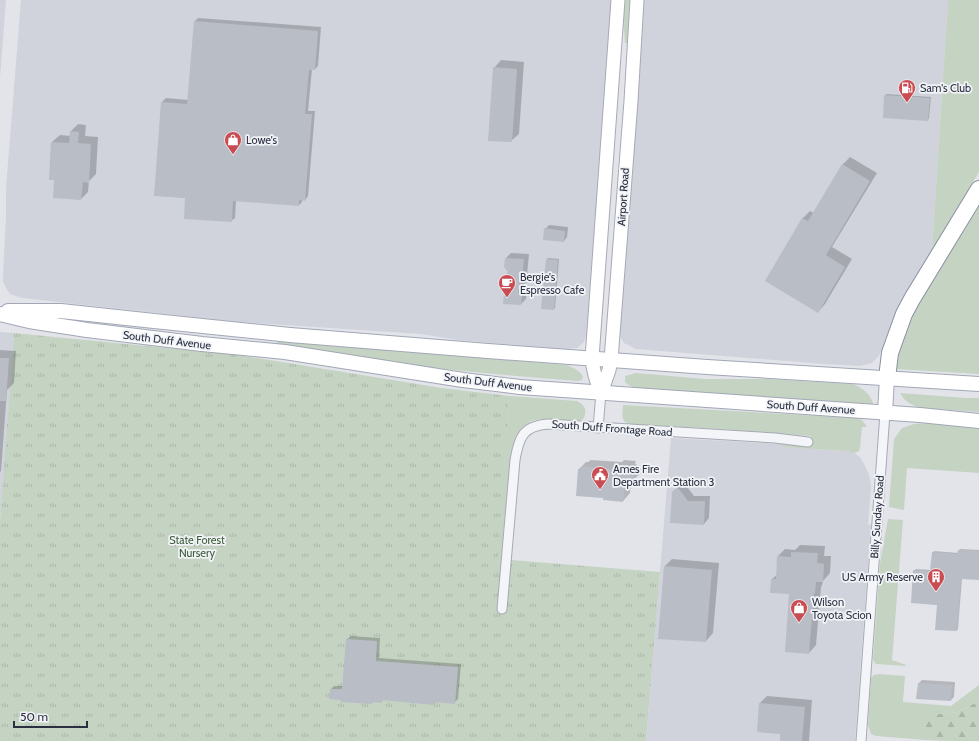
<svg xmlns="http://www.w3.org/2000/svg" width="979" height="741" font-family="Cabin,sans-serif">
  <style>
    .built { fill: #d0d3db }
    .grass { fill: #c5d3c3 }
    .forest { fill: url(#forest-firs) }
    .park { fill: url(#park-tufts) }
    .shadow { fill: #0003 }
    .building { fill: #b9bdc6 }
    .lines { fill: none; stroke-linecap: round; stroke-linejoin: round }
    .street-casing { stroke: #a7aab4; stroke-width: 11 }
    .secondary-casing { stroke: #a7aab4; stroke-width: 15 }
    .primary-casing { stroke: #a1a7b5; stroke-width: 16 }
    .highway-casing { stroke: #8990a0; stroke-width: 18 }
    .street { stroke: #f4f5f8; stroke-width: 9 }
    .secondary { stroke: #fff; stroke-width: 13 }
    .primary { stroke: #fff; stroke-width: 14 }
    .highway { stroke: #fff; stroke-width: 16 }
    .labels { text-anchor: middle; stroke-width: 3.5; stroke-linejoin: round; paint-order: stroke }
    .poi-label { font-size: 11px; fill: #2a3041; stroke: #f1f3f7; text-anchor: start }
    .street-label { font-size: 11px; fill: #2a3041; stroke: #f1f3f7 }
    .park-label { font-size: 11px; fill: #3b5c38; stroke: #f1f3f7 }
  </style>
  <defs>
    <pattern id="forest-firs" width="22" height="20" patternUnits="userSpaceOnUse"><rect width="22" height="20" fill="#c5d3c3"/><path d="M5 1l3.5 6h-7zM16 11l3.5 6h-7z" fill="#a9b5a9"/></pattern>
    <pattern id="park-tufts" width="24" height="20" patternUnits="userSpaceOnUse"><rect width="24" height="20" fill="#c5d3c3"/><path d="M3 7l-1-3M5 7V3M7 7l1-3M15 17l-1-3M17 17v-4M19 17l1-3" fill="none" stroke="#a9b5a9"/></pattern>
  </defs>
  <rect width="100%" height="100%" fill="#e2e4ea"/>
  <g class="built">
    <path d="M0 0H6L0 78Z"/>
    <path d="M21 0H614L588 330 584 342 577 348 564 349 458 340 421 334 240 322 22 298 10 294 6 288 3 281V274L6 218V188Z"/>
    <path d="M641 0H948L932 250 901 304 889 330 883 348 878 357 872 363 860 366 824 364 636 349 624 343 621 338 618 328Z"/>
    <path d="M0 332 14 333 1 513H0Z"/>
    <path d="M671 438 782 444V447L847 451 854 453 860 457 863 462 868 472 870 479 871 488 868 525 871 524 855 741H646Z"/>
  </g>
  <g class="grass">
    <path d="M624 0H631L628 43H625L623 17Z"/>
    <path d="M948 0H979V172L932 250Z"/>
    <path d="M979 201V374L895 369 896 360 908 323Z"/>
    <path d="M277 340 567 365C573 368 580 370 583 377L582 380 578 381C507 376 437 369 366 359 336 355 307 349 277 344Z"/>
    <path d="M636 373 705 379H768L853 384C862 388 870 393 873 403L872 404 669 391C657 390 632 391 625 382V376Z"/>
    <path d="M900 393 966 398H979V412L921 408C911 405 905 402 900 393Z"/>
    <path d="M509 396 577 401C585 406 587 408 584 418L581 420 575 421 540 419 531 421 522 428 518 434 514 443 510 461 501 560 497 559Z"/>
    <path d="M623 405 857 418C862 419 864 422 867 427H862L860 448 859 451C855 454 852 453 847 451L782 447V444L810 446 811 436 720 429 628 424C620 420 623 413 623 405Z"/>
    <path d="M932 423 965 425 979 428V473L907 468 904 510 889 507 894 439 902 428 914 424Z"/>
    <path d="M888 519 903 520 892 660 906 665V666L876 664 873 660 880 563Z"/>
    <path d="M879 674 905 676 903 702 951 706 979 685V701L958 712 932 715 921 731 926 740 876 736 871 734 868 725 871 678 874 675Z"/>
  </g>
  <path class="forest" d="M979 701V741H947L926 740 921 731 924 720 932 715 958 712Z"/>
  <path class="park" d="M14 333 238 355 442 388 509 396 498 559 660 572 646 741H0V520Z"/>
  <g class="shadow">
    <path d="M198 18 321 27 318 66 315 69H312L308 111H315L308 196 305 200H302V202L299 205 236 200 235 218 231 221 186 198 155 195 162 102 166 98 189 100 195 21Z"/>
    <path d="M501 60 524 62 519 134 511 141 494 68Z"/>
    <path d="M887 94 931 97 929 118 928 120 885 95Z"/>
    <path d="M78 124 86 125 85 136 98 137 96 174 89 181 88 192 81 199 55 179H50L52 142 60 135 71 136V131Z"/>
    <path d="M850 157 877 173 832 247 852 259 825 304 818 312 766 280 803 218 810 211 814 213 843 164Z"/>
    <path d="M549 225 568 227 567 237 564 241 545 229Z"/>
    <path d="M511 253 529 254 527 275 523 278 527 282 523 285 527 290 526 299 521 304 509 280 510 272 506 258Z"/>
    <path d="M548 258 559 259 555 308 554 309 542 308 547 259Z"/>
    <path d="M0 350 16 351 14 383 7 390 1 471 0 472Z"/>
    <path d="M591 460 622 462 624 460 636 461 635 464 640 466 641 470V473L631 482 630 493 623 501 579 469 586 462H588Z"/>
    <path d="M681 484H685L694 496H710L709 518 704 524 673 493Z"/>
    <path d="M800 545 825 546 824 556H831L830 573 823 581 822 585 821 587 816 645 809 653 790 593 772 579 777 575 778 556 785 549 795 550Z"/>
    <path d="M960 549 979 550V579L962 578 958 629 957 630 914 571 916 569 931 570 933 553 934 551 958 553 959 550Z"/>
    <path d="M672 559 719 563 713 633 706 641 665 566Z"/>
    <path d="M351 636 380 638 379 658 461 664 458 699 454 703 436 701 434 704 384 699 381 702 374 701 372 703 331 689 334 686H343L347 639Z"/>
    <path d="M922 680 955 682 954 697 951 700 919 683Z"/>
    <path d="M767 696 812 700 809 741H781V733L758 731 760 703Z"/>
  </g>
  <g class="building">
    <path d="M194 21 318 31 315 70H309L305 114H312L305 201 299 200V206L233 201 232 222 184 219 185 198 154 196 161 102 187 104Z"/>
    <path d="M493 67 517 69 512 142 488 141Z"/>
    <path d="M884 95 930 98 928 121 883 118Z"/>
    <path d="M70 131 79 132 78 143 91 144 89 183 83 182 81 200 53 198 54 180H49L51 142 69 143Z"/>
    <path d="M842 164 870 181 826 255 845 267 818 313 765 281 802 218 808 221Z"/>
    <path d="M544 228 565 231 564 242 543 240Z"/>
    <path d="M505 258 524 259 522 281 519 284 522 288 518 291 522 296 521 305 503 304 505 284 508 281 504 276 508 272 504 267Z"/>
    <path d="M546 259 558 260 554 310 541 309Z"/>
    <path d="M0 358H9L6 401H0Z"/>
    <path d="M582 466 615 469 616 467 629 468 628 472 633 473 634 478V481L632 483 625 485 623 502 603 500V498L576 496 578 469H582Z"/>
    <path d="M675 489H679L688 501H705L704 525 670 523 672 492Z"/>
    <path d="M958 550 979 551V580L961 579 957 631 935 630 937 605 911 603 913 570 930 571 932 552 957 554Z"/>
    <path d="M791 552 818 553 817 563 824 564 823 582H816L815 594 814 593 809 654 785 652 789 594 770 593 771 579H776L777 556 791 557Z"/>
    <path d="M664 566 712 570 706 642 658 639Z"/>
    <path d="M346 639 377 641 376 661 458 667 455 704 434 702V705L382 700V703L372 702V704L341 702V700L329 699 330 689H342Z"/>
    <path d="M918 683 952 685 951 701 916 699Z"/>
    <path d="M759 703 805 707 802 741H780V734L757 732Z"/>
  </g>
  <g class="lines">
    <defs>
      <g id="street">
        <path d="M598 428 601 393"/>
        <path d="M502 609 515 460C519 437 523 426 548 424L775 438 808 442"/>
        <path d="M861 741 885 413"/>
      </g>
      <g id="secondary">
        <path d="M601 393 609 370 611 360 631 101 637 0"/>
        <path d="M601 393C596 381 593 371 592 358L618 0"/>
      </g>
      <g id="primary">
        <path d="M8 311H61L154 321 290 335 488 351 707 367 979 384"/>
        <path d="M0 314 29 321 87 330 202 344 285 352 463 380 520 387 920 415 979 421"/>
        <path d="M885 413 887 378"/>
      </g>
      <path id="highway" d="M887 378 890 353 904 314 912 299 979 189"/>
    </defs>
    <use href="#street" class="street-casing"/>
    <use href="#secondary" class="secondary-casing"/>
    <use href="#primary" class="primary-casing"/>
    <use href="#highway" class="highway-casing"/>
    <use href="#street" class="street"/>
    <use href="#secondary" class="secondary"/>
    <use href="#primary" class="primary"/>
    <use href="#highway" class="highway"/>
  </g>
  <defs>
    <symbol id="fuel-pin" viewBox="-11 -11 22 30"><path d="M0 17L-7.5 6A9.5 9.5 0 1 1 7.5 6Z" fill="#c94c52" stroke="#f1f3f7"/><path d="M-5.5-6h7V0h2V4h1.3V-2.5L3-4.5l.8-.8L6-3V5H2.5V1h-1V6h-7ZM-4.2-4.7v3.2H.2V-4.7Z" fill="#fff"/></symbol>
    <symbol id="shop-pin" viewBox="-11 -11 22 30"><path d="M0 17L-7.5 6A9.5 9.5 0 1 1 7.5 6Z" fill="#c94c52" stroke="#f1f3f7"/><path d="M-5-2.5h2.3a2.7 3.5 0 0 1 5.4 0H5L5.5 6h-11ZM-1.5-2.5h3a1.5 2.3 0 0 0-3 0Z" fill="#fff"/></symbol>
    <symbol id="cafe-pin" viewBox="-11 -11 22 30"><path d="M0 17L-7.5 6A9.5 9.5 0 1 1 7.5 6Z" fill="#c94c52" stroke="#f1f3f7"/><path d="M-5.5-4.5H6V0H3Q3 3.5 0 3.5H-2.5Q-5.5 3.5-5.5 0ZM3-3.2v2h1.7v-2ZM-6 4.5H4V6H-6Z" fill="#fff"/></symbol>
    <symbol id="civic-pin" viewBox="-11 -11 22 30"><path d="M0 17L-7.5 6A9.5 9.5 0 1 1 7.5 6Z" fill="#c94c52" stroke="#f1f3f7"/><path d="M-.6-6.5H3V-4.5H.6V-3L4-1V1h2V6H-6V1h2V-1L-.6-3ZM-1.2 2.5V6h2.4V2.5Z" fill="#fff"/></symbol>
    <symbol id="building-pin" viewBox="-11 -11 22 30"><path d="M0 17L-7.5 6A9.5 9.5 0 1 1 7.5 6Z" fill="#c94c52" stroke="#f1f3f7"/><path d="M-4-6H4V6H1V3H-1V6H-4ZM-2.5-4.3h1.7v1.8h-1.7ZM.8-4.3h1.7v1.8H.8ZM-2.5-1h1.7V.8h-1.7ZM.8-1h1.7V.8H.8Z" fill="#fff"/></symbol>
  </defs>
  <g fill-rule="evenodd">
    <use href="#fuel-pin" x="897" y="78" width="20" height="27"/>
    <use href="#shop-pin" x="223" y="130" width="20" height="27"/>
    <use href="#cafe-pin" x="497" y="273" width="20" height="27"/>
    <use href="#civic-pin" x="590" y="465" width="20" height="27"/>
    <use href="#building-pin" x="926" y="567" width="20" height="27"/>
    <use href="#shop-pin" x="789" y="598" width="20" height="27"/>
  </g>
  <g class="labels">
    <g class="poi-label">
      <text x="920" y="92">Sam's Club</text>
      <text x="246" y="144">Lowe's</text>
      <text x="520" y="281">Bergie's<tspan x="520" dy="13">Espresso Cafe</tspan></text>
      <text x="613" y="473">Ames Fire<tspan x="613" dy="13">Department Station 3</tspan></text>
      <text x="923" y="581" text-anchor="end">US Army Reserve</text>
      <text x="812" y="606">Wilson<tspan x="812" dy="13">Toyota Scion</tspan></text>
    </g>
    <g class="street-label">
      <text transform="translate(623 197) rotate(-86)" y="4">Airport Road</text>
      <text transform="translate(167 340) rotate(7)" y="4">South Duff Avenue</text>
      <text transform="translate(488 382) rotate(7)" y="4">South Duff Avenue</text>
      <text transform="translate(811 407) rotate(4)" y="4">South Duff Avenue</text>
      <text transform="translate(612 428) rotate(4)" y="4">South Duff Frontage Road</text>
      <text transform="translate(877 517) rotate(-86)" y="4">Billy Sunday Road</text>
    </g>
    <g class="park-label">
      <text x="197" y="544">State Forest<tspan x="197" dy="13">Nursery</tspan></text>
    </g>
  </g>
  <path d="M14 721v6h73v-6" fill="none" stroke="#2a3041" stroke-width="2"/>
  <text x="20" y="721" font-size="12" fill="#2a3041" stroke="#f1f3f7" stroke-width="3" paint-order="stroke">50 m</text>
</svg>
